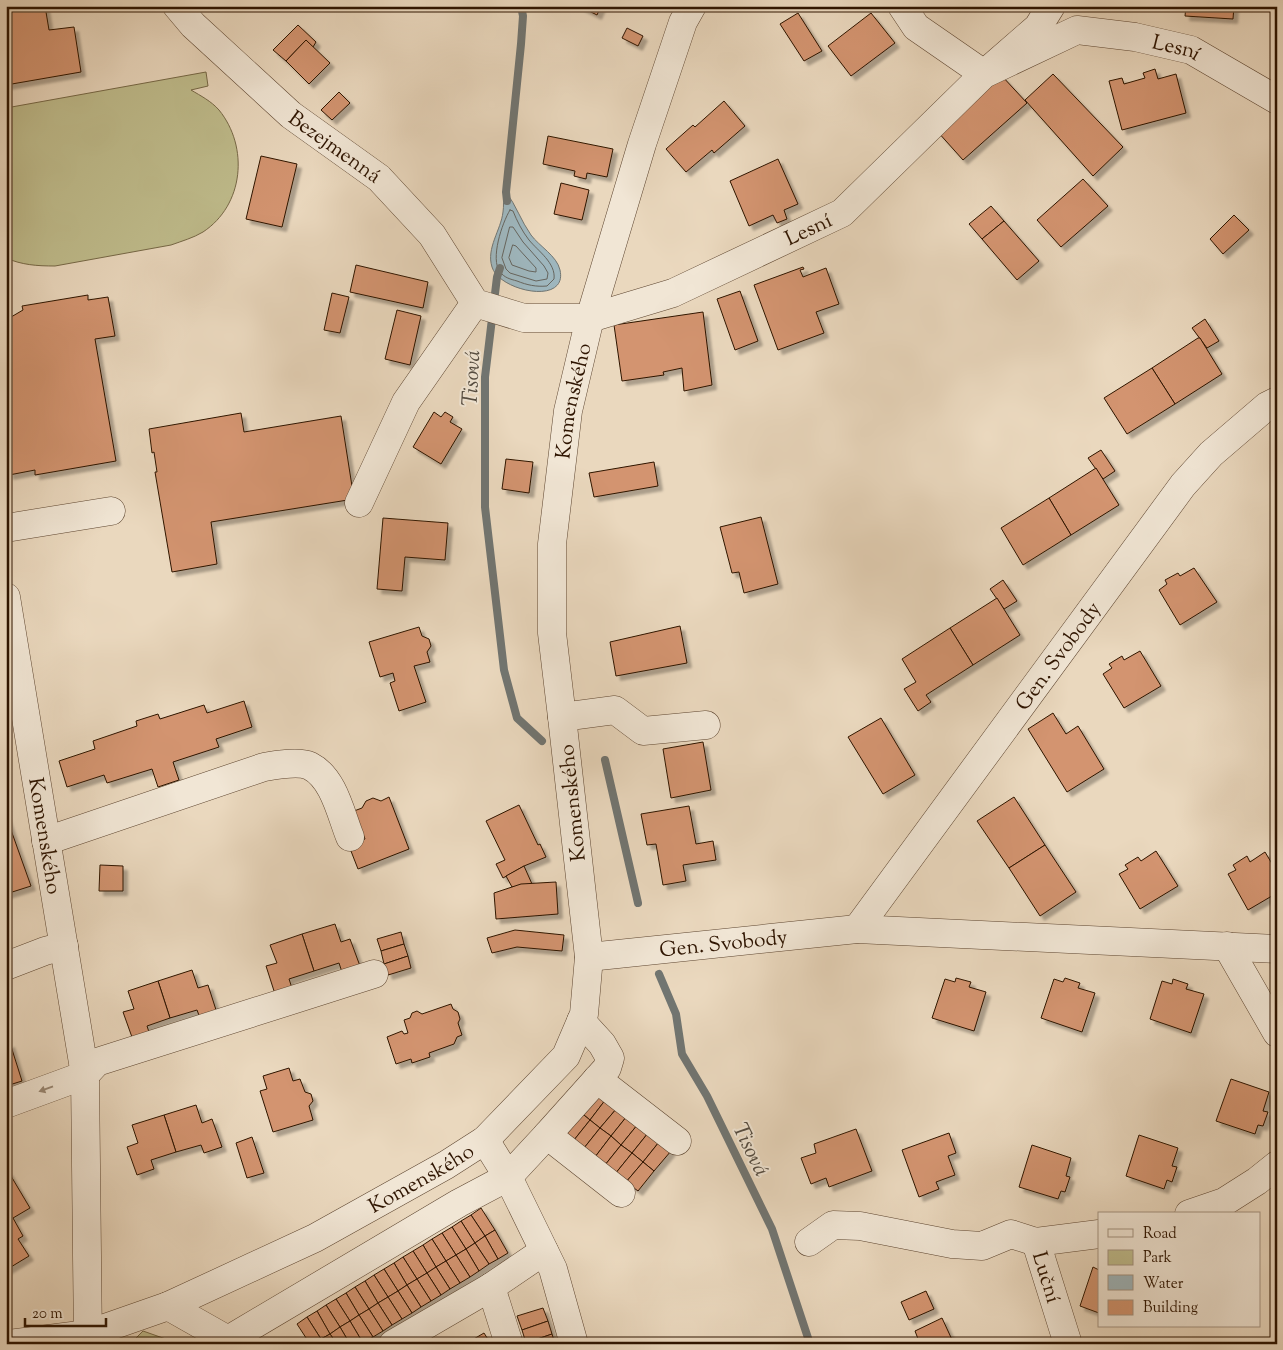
<svg xmlns="http://www.w3.org/2000/svg" width="1283" height="1350" font-family="'Sorts Mill Goudy',serif">
  <style>
    .green { fill: #bfbc8c; stroke: #766846 }
    .water { fill: #9eb6bd; stroke: #717571 }
    .lines { fill: none; stroke-linecap: round; stroke-linejoin: round }
    .shore { stroke: #66655e; stroke-width: 1 }
    .stream { stroke: #717571; stroke-width: 8 }
    .building { fill: #d3946f; stroke: #2e1400; filter: url(#shadow) }
    .minor-casing { stroke: #5d4530; stroke-width: 29 }
    .minor { stroke: #f1e6d5; stroke-width: 28 }
    .oneway { fill: #998875 }
    .labels { text-anchor: middle; stroke-width: 4; stroke-linejoin: round; paint-order: stroke }
    .street-label { font-size: 21px; fill: #2e1400; stroke: #f1e6d5 }
    .water-label { font-size: 22px; font-style: italic; fill: #554d42; stroke: #f1e6d5 }
  </style>
  <defs>
    <filter id="shadow"><feDropShadow dx="4.5" dy="4.5" stdDeviation="1" flood-color="#0004"/></filter>
  </defs>
  <rect width="100%" height="100%" fill="#ead8be"/>
  <filter id="stains"><feTurbulence type="fractalNoise" baseFrequency=".004" numOctaves="4"/><feColorMatrix values="0 0 0 0 .2 0 0 0 0 .09 0 0 0 0 .02 0 0 0 .5 -.17"/></filter>
  <radialGradient id="worn" r=".72"><stop offset=".6" stop-color="#630" stop-opacity="0"/><stop offset="1" stop-color="#630" stop-opacity=".3"/></radialGradient>
  <g class="green">
    <path d="M206 72 208 86 191 90C201 96 211 101 219 110 249 147 244 205 203 232 193 238 182 241 171 245L55 266C37 266 22 265 6 258V206L9 201 6 182V108Z"/>
    <path d="M143 1331 180 1344H130Z"/>
  </g>
  <path class="water" d="M506 192C516 205 521 221 531 235 539 246 557 256 560 270 568 306 499 291 492 267 486 248 501 230 503 212 504 206 503 199 504 193Z"/>
  <g class="lines">
    <g class="shore">
      <path d="M510 210 513 211C517 221 522 231 529 240 538 251 556 263 554 279L547 286C536 287 527 285 517 281 510 279 505 278 500 272 490 259 502 223 510 210Z"/>
      <path d="M510 227H513L523 242 544 266 548 273 547 279 536 281 510 273 506 269 502 258Z"/>
      <path d="M513 245 516 246 536 268V272L529 271 512 265 509 258Z"/>
    </g>
    <g class="stream">
      <path d="M507 201 506 192 521 44 523 16 521 6"/>
      <path d="M500 268 497 277 485 377V507L504 670 517 718 542 741"/>
      <path d="M605 760 638 903"/>
      <path d="M659 974 676 1014 682 1054 707 1096 772 1229 810 1344"/>
    </g>
  </g>
  <g class="building">
    <path d="M6 6H45L49 30 74 27 81 72 6 85V38H10L8 26H6Z"/>
    <path d="M579 6H601L597 15Z"/>
    <path d="M1186 6H1234L1233 19 1185 16Z"/>
    <path d="M798 13 822 51 804 61 780 24Z"/>
    <path d="M871 13 895 43 851 76 828 46Z"/>
    <path d="M298 25 316 42 313 47 306 40 286 61 273 50Z"/>
    <path d="M627 28 643 36 638 46 622 38Z"/>
    <path d="M306 40 330 63 309 84 286 61Z"/>
    <path d="M1155 69 1158 79 1176 74 1186 113 1122 130 1109 81 1122 78 1124 84 1145 78 1143 73Z"/>
    <path d="M1053 74 1123 147 1093 176 1025 100Z"/>
    <path d="M1001 75 1027 103 963 160 937 131Z"/>
    <path d="M339 92 350 103 332 120 321 110Z"/>
    <path d="M724 101 745 126 714 153 712 150 686 172 666 149 693 125 695 127Z"/>
    <path d="M548 136 613 149 607 177 587 173 586 179 574 176 575 171 543 164Z"/>
    <path d="M261 156 297 164 282 227 246 219Z"/>
    <path d="M778 159 798 204 784 210 787 219 777 223 773 215 749 226 730 181Z"/>
    <path d="M1083 179 1108 206 1061 247 1037 220Z"/>
    <path d="M561 183 589 190 582 220 554 214Z"/>
    <path d="M991 206 1004 221 982 239 969 224Z"/>
    <path d="M1234 215 1249 230 1223 254 1210 239Z"/>
    <path d="M1004 221 1039 261 1017 280 982 239Z"/>
    <path d="M356 265 428 282 423 308 350 292Z"/>
    <path d="M803 267 804 269 800 270 803 277 826 268 839 304 816 312 824 333 778 350 754 285Z"/>
    <path d="M740 291 758 341 735 350 717 299Z"/>
    <path d="M332 293 349 297 340 333 324 330Z"/>
    <path d="M88 295V300L108 297 115 336 95 339 116 461 35 475V470L9 475 6 458V320L23 310 22 306Z"/>
    <path d="M397 310 421 316 410 365 385 359Z"/>
    <path d="M703 312 712 385 684 391 682 368 663 372 664 375 622 381 614 325Z"/>
    <path d="M1205 319 1219 341 1207 348 1192 328Z"/>
    <path d="M1198 338H1200L1222 374 1175 404 1152 368Z"/>
    <path d="M1152 368 1175 404 1127 434 1104 398Z"/>
    <path d="M434 412 441 417 445 412 453 417 450 422 462 429 441 464 413 447Z"/>
    <path d="M241 413 244 432 341 416 354 499 211 522 217 564 172 572 155 472H157L154 452 152 453 149 429Z"/>
    <path d="M1101 450 1115 471 1103 479 1088 458Z"/>
    <path d="M506 459 533 462 529 493 502 489Z"/>
    <path d="M654 462 658 486 594 497 589 473Z"/>
    <path d="M1096 468 1119 505 1071 535 1049 498Z"/>
    <path d="M1049 498 1071 535 1023 565 1001 528Z"/>
    <path d="M761 517 778 584 744 593 739 572 732 573 720 527Z"/>
    <path d="M383 518 448 523 445 560 405 557 402 591 377 589Z"/>
    <path d="M1194 568 1217 602 1180 625 1159 590 1167 584 1165 580 1178 573 1180 576Z"/>
    <path d="M1003 580 1017 601 1004 609 990 589Z"/>
    <path d="M997 598 1020 635 973 665 950 628Z"/>
    <path d="M680 626 687 663 616 676 610 642Z"/>
    <path d="M419 627 422 636 429 639 431 646 427 652 430 662 414 666 426 702 399 711 390 683 395 681 393 673 380 677 369 642Z"/>
    <path d="M950 628 973 665 926 695 931 702 918 711 904 689 916 682 902 659Z"/>
    <path d="M1140 651 1161 686 1124 708 1103 674 1112 668 1109 664 1122 656 1124 660Z"/>
    <path d="M244 701 252 727 216 739 219 747 173 762 179 780 158 787 152 769 107 783 104 775 67 787 59 761 95 749 93 741 137 726 136 721 158 714 160 719 204 705 207 713Z"/>
    <path d="M1053 713 1066 734 1078 726 1104 769 1067 792 1028 729Z"/>
    <path d="M881 718 915 775 883 794 848 737Z"/>
    <path d="M703 742 711 790 671 798 663 749Z"/>
    <path d="M389 797 409 849 358 869 349 846 365 839 354 811 362 808 366 801 373 798 381 801Z"/>
    <path d="M1014 797 1045 845 1009 868 977 821Z"/>
    <path d="M519 805 538 845 540 844 546 857 524 866 503 878 496 864 505 860 486 821Z"/>
    <path d="M689 806 696 844 713 841 716 860 683 865 686 881 663 885 656 844 647 845 641 814Z"/>
    <path d="M6 816 31 886 6 894Z"/>
    <path d="M1045 845 1076 892 1040 916 1009 868Z"/>
    <path d="M1156 851 1178 886 1140 909 1119 874 1128 869 1125 865 1138 857 1141 861Z"/>
    <path d="M1265 852 1277 872V893L1248 910 1228 874 1236 870 1233 865 1247 856 1250 862Z"/>
    <path d="M100 865 123 866V891H99Z"/>
    <path d="M524 866 532 884 512 887 506 876Z"/>
    <path d="M556 882 558 914 496 919 494 893 521 884Z"/>
    <path d="M335 924 341 942 350 939 360 966 342 972 339 963 314 971 302 934Z"/>
    <path d="M515 930 564 935 562 951 517 947 492 953 487 938Z"/>
    <path d="M401 932 404 944 381 951 377 939Z"/>
    <path d="M302 934 314 971 289 979 292 988 275 994 266 966 277 963 270 945Z"/>
    <path d="M404 944 408 956 384 964 381 951Z"/>
    <path d="M408 956 411 968 388 975 384 964Z"/>
    <path d="M192 970 198 988 208 985 217 1013 200 1018 197 1010 170 1018 158 981Z"/>
    <path d="M956 978 971 982 969 987 986 992 974 1031 932 1018 945 979 955 982Z"/>
    <path d="M1065 978 1080 983 1078 988 1095 993 1082 1032 1041 1018 1054 979 1063 982Z"/>
    <path d="M1173 979 1188 984 1186 989 1204 994 1191 1033 1150 1019 1162 981 1172 984Z"/>
    <path d="M158 981 170 1018 147 1026 150 1035 133 1040 123 1012 134 1009 128 991Z"/>
    <path d="M451 1004 453 1009 458 1012 460 1019 458 1023 462 1035 457 1037 454 1044 429 1053 430 1057 412 1063 411 1059 396 1064 387 1037 402 1031 404 1034 408 1033 404 1020 410 1018 412 1013 417 1011 422 1014Z"/>
    <path d="M10 1043 22 1081 6 1086V1044Z"/>
    <path d="M289 1068 293 1081 300 1079 305 1092 311 1094 313 1101 309 1106 313 1120 273 1132 260 1091 267 1089 263 1076Z"/>
    <path d="M1231 1079 1269 1092 1263 1111 1268 1112 1263 1126 1258 1125 1255 1134 1216 1121Z"/>
    <path d="M596 1091 606 1099 590 1120 579 1111Z"/>
    <path d="M606 1099 617 1108 600 1128 590 1120Z"/>
    <path d="M196 1105 202 1123 212 1119 222 1147 204 1153 201 1145 176 1152 164 1115Z"/>
    <path d="M617 1108 627 1116 611 1136 600 1128Z"/>
    <path d="M579 1111 590 1120 574 1140 563 1131Z"/>
    <path d="M164 1115 176 1152 151 1160 154 1169 137 1175 127 1147 138 1143 132 1125Z"/>
    <path d="M627 1116 638 1124 621 1145 611 1136Z"/>
    <path d="M590 1120 600 1128 584 1148 574 1140Z"/>
    <path d="M638 1124 648 1133 632 1153 621 1145Z"/>
    <path d="M600 1128 611 1136 595 1157 584 1148Z"/>
    <path d="M856 1129 872 1171 829 1187 826 1178 811 1184 801 1158 816 1153 814 1144Z"/>
    <path d="M648 1133 659 1142 643 1162 632 1153Z"/>
    <path d="M949 1133 956 1153 948 1156 955 1175 936 1182 939 1189 919 1197 902 1150Z"/>
    <path d="M1139 1135 1178 1148 1172 1166 1177 1167 1172 1182 1167 1180 1164 1189 1126 1176Z"/>
    <path d="M611 1136 621 1145 605 1165 595 1157Z"/>
    <path d="M252 1137 264 1173 247 1178 236 1143Z"/>
    <path d="M659 1142 671 1151 654 1171 643 1162Z"/>
    <path d="M621 1145 632 1153 615 1174 605 1165Z"/>
    <path d="M1032 1145 1071 1158 1066 1176 1070 1177 1065 1192 1061 1191 1058 1199 1019 1187Z"/>
    <path d="M632 1153 643 1162 626 1182 615 1174Z"/>
    <path d="M643 1162 654 1171 638 1191 626 1182Z"/>
    <path d="M8 1171 30 1208 13 1218 23 1236 18 1239 29 1256 6 1270V1172Z"/>
    <path d="M481 1208 495 1230 485 1236 471 1215Z"/>
    <path d="M471 1215 485 1236 475 1243 461 1221Z"/>
    <path d="M461 1221 475 1243 466 1249 452 1227Z"/>
    <path d="M452 1227 466 1249 456 1255 442 1233Z"/>
    <path d="M495 1230 508 1253 498 1259 485 1236Z"/>
    <path d="M442 1233 456 1255 446 1261 432 1239Z"/>
    <path d="M485 1236 498 1259 489 1264 475 1243Z"/>
    <path d="M432 1239 446 1261 436 1267 423 1245Z"/>
    <path d="M475 1243 489 1264 479 1271 466 1249Z"/>
    <path d="M423 1245 436 1267 427 1273 413 1251Z"/>
    <path d="M466 1249 479 1271 470 1277 456 1255Z"/>
    <path d="M413 1251 427 1273 417 1279 403 1257Z"/>
    <path d="M456 1255 470 1277 460 1283 446 1261Z"/>
    <path d="M403 1257 417 1279 407 1285 394 1263Z"/>
    <path d="M446 1261 460 1283 450 1289 436 1267Z"/>
    <path d="M394 1263 407 1285 398 1291 384 1269Z"/>
    <path d="M436 1267 450 1289 441 1295 427 1273Z"/>
    <path d="M1093 1267 1099 1270V1313L1080 1306Z"/>
    <path d="M384 1269 398 1291 388 1297 374 1275Z"/>
    <path d="M427 1273 441 1295 431 1301 417 1279Z"/>
    <path d="M374 1275 388 1297 378 1303 365 1281Z"/>
    <path d="M417 1279 431 1301 421 1307 407 1285Z"/>
    <path d="M365 1281 378 1303 369 1309 355 1287Z"/>
    <path d="M407 1285 421 1307 412 1313 398 1291Z"/>
    <path d="M355 1287 369 1309 359 1315 346 1293Z"/>
    <path d="M398 1291 412 1313 402 1319 388 1297Z"/>
    <path d="M926 1291 934 1309 909 1320 901 1302Z"/>
    <path d="M346 1293 359 1315 350 1321 336 1299Z"/>
    <path d="M388 1297 402 1319 392 1325 378 1303Z"/>
    <path d="M336 1299 350 1321 340 1327 326 1305Z"/>
    <path d="M378 1303 392 1325 383 1331 369 1309Z"/>
    <path d="M326 1305 340 1327 330 1334 317 1311Z"/>
    <path d="M543 1308 548 1321 522 1330 517 1316Z"/>
    <path d="M369 1309 383 1331 373 1337 359 1315Z"/>
    <path d="M317 1311 330 1334 321 1339 307 1317Z"/>
    <path d="M359 1315 373 1337 363 1343 350 1321Z"/>
    <path d="M307 1317 321 1339 314 1344H310L297 1324Z"/>
    <path d="M942 1318 954 1344H920L915 1331Z"/>
    <path d="M350 1321 363 1343V1344H350L340 1327Z"/>
    <path d="M548 1321 552 1334 526 1343 522 1330Z"/>
    <path d="M340 1327 350 1344H337L330 1334Z"/>
    <path d="M484 1333 491 1344H474L472 1340Z"/>
    <path d="M330 1334 337 1344H323L321 1339Z"/>
    <path d="M552 1334 555 1344H527L526 1343Z"/>
  </g>
  <g class="lines">
    <defs>
      <g id="minor">
        <path id="s1" d="M177 6 193 25 291 115 379 178 432 235 475 303 524 318H590L673 293 842 213 984 74 1077 30 1135 37 1191 50 1277 100"/>
        <path d="M902 6 916 27 984 74 1038 27 1051 6"/>
        <path d="M359 503 406 402 475 303"/>
        <path d="M6 528 111 511"/>
        <path id="s2" d="M6 597 85 1075 88 1344"/>
        <path d="M562 717 615 710 643 731 706 725"/>
        <path d="M46 841 264 767C276 765 299 761 310 766 334 778 341 815 350 837"/>
        <path id="s3" d="M857 929 1183 485 1211 454 1267 406 1277 401"/>
        <path d="M1227 946 1277 1033"/>
        <path id="s4" d="M589 957 857 929 1277 949"/>
        <path d="M6 966 45 951 64 946"/>
        <path d="M581 1021 602 1044 610 1058 607 1068 547 1135 621 1193"/>
        <path d="M597 1079 677 1141"/>
        <path d="M6 1104 85 1075 97 1062 374 974"/>
        <path d="M485 1140 508 1177 547 1135"/>
        <path d="M1189 1214 1224 1202 1257 1181 1277 1165"/>
        <path d="M809 1242 833 1225 860 1226 952 1244 982 1246 1011 1234 1036 1242"/>
        <path d="M491 1287 509 1344"/>
        <path d="M168 1306 228 1340 459 1203 508 1177 553 1269 574 1344"/>
        <path id="s5" d="M9 1344 88 1334 168 1306 315 1238 446 1165 485 1140 566 1056 584 1014 589 957 562 717 552 633V544L568 411 590 318 642 144 683 22 692 6"/>
        <path d="M393 1344 491 1287 544 1251"/>
        <path d="M1068 1344 1036 1242 1099 1234"/>
      </g>
    </defs>
    <use href="#minor" class="minor-casing"/>
    <use href="#minor" class="minor"/>
  </g>
  <defs><path id="oneway-solid" d="M-6-.8H1V-3.2L6.5 0L1 3.2V.8H-6Z" transform="scale(1.25)"/></defs>
  <use class="oneway" href="#oneway-solid" transform="translate(46 1089) rotate(160)"/>
  <g class="labels">
    <g class="street-label">
      <text dy="7" stroke="none"><textPath href="#s1" startOffset="1218">Lesní</textPath></text>
      <text dy="7" stroke="none"><textPath href="#s1" startOffset="212">Bezejmenná</textPath></text>
      <text dy="7" stroke="none"><textPath href="#s1" startOffset="778">Lesní</textPath></text>
      <text dy="7" stroke="none"><textPath href="#s5" startOffset="1302">Komenského</textPath></text>
      <text dy="7" stroke="none"><textPath href="#s3" startOffset="339">Gen. Svobody</textPath></text>
      <text transform="translate(572 803) rotate(-96)" y="7">Komenského</text>
      <text dy="7" stroke="none"><textPath href="#s2" startOffset="242">Komenského</textPath></text>
      <text dy="7" stroke="none"><textPath href="#s4" startOffset="135">Gen. Svobody</textPath></text>
      <text dy="7" stroke="none"><textPath href="#s5" startOffset="448">Komenského</textPath></text>
      <text transform="translate(1047 1277) rotate(73)" y="7">Luční</text>
    </g>
    <g class="water-label">
      <text transform="translate(470 378) rotate(-87)" y="8">Tisová</text>
      <text transform="translate(752 1149) rotate(64)" y="8">Tisová</text>
    </g>
  </g>
  <rect width="1283" height="1350" fill="none" stroke="#ead8be" stroke-width="25"/>
  <rect x="8" y="8" width="1268" height="1335" fill="none" stroke="#2e1400" stroke-width="2.5"/>
  <rect x="12" y="12" width="1258" height="1325" fill="none" stroke="#2e1400"/>
  <rect x="1098" y="1212" width="162" height="115" fill="#f1e6d5" stroke="#a39280"/>
  <rect x="1108" y="1229" width="25" height="8" fill="#f1e6d5" stroke="#a39280"/>
  <text x="1143" y="1238" font-size="15" fill="#2e1400">Road</text>
  <rect x="1108" y="1250" width="25" height="15" fill="#bfbc8c" stroke="#a39280"/>
  <text x="1143" y="1262" font-size="15" fill="#2e1400">Park</text>
  <rect x="1108" y="1275" width="25" height="15" fill="#9eb6bd" stroke="#a39280"/>
  <text x="1143" y="1288" font-size="15" fill="#2e1400">Water</text>
  <rect x="1108" y="1300" width="25" height="15" fill="#d3946f" stroke="#a39280"/>
  <text x="1143" y="1312" font-size="15" fill="#2e1400">Building</text>
  <path d="M25 1318v8h81v-8" fill="none" stroke="#2e1400" stroke-width="2.5"/>
  <text x="32" y="1318" font-size="15" fill="#2e1400" stroke="#f1e6d5" stroke-width="4" paint-order="stroke">20 m</text>
  <rect width="100%" height="100%" filter="url(#stains)"/>
  <rect width="100%" height="100%" fill="url(#worn)"/>
</svg>
